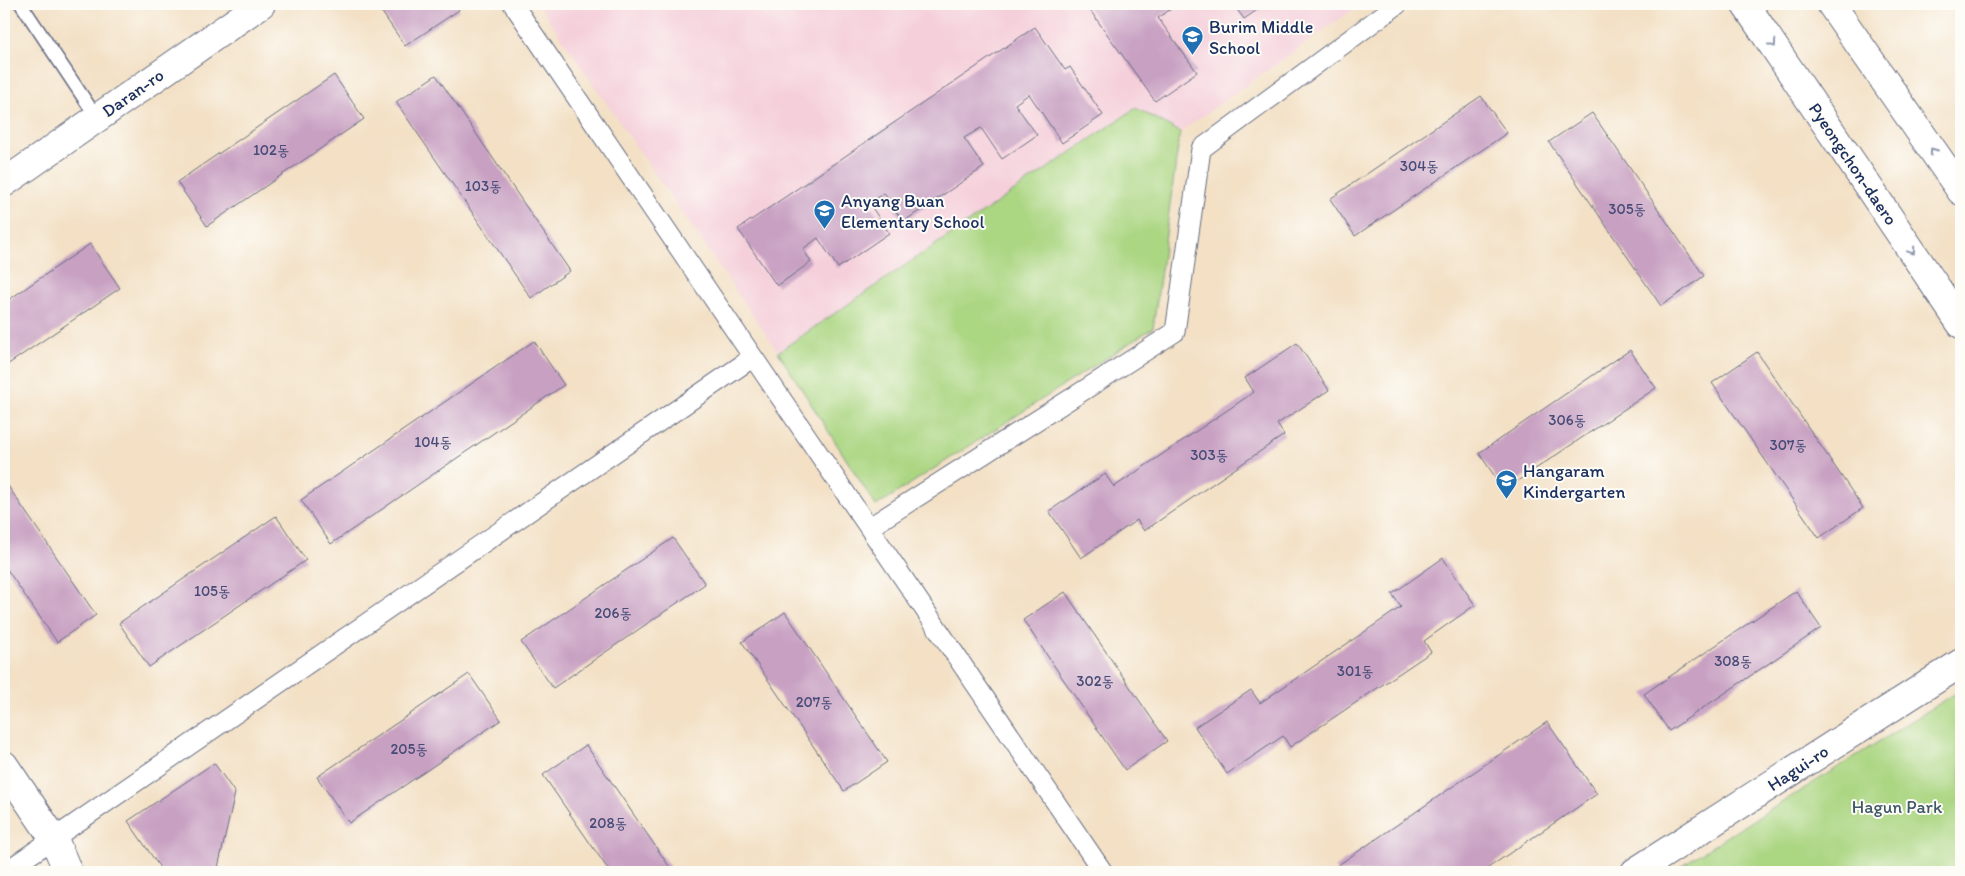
<svg xmlns="http://www.w3.org/2000/svg" width="1965" height="876" font-family="Itim,'Poor Story',sans-serif">
  <style>
    .built { fill: #f5cfda }
    .green { fill: #abd682; stroke: #638270 }
    .building { fill: #c8a0c2 }
    .lines { fill: none; stroke-linecap: round; stroke-linejoin: round }
    .service-casing { stroke: #676d82; stroke-width: 15 }
    .pedestrian-casing { stroke: #676d82; stroke-width: 21 }
    .tertiary-casing { stroke: #676d82; stroke-width: 30 }
    .service { stroke: #fff; stroke-width: 12 }
    .pedestrian { stroke: #fff; stroke-width: 19 }
    .tertiary { stroke: #fff; stroke-width: 28 }
    .oneway { stroke: #8d97ae }
    .labels { text-anchor: middle; stroke-width: 4; stroke-linejoin: round; paint-order: stroke }
    .number-label { font-size: 15px; fill: #464b77 }
    .poi-label { font-size: 18px; fill: #1b2f5e; stroke: #fdfcf7; text-anchor: start }
    .street-label { font-size: 18px; fill: #1b2f5e; stroke: #fdfcf7 }
    .park-label { font-size: 18px; fill: #3f5967; stroke: #fdfcf7 }
  </style>
  <rect width="100%" height="100%" fill="#fdfcf7"/>
  <filter id="ink" filterUnits="userSpaceOnUse"><feTurbulence type="fractalNoise" baseFrequency=".02" numOctaves="2"/><feDisplacementMap in="SourceGraphic" scale="10" xChannelSelector="R" yChannelSelector="G"/><feConvolveMatrix kernelMatrix="1 2 1 2 8 2 1 2 1" color-interpolation-filters="sRGB"/></filter>
  <filter id="wash" filterUnits="userSpaceOnUse"><feTurbulence type="fractalNoise" baseFrequency=".0096" numOctaves="4" result="noise"/><feDisplacementMap in="SourceGraphic" scale="20" xChannelSelector="R" yChannelSelector="G"/><feGaussianBlur stdDeviation="1.12" result="paint"/><feColorMatrix in="noise" values="0 0 0 0 0 0 0 0 0 0 0 0 0 0 0 0 0 1.4 0 .05"/><feComposite in="paint" operator="in"/></filter>
  <g filter="url(#wash)">
    <rect width="100%" height="100%" fill="#f3e0c5"/>
    <path class="built" d="M538 4H1361L1180 132 1135 108 778 352Z"/>
    <g class="green">
      <path d="M1136 108 1180 132 1153 328 876 506 778 352Z"/>
      <path d="M1961 690V872H1671Z"/>
    </g>
    <g id="blocks">
      <g class="building">
        <path d="M379 4H455L459 10 405 46 377 5Z"/>
        <path d="M1090 4H1178L1158 18 1197 72 1155 101 1087 6Z"/>
        <path d="M1233 4H1266L1244 19Z"/>
        <path d="M1035 27 1065 70 1070 67 1103 115 1062 143 1029 94 1015 104 1037 135 1002 159 981 128 964 138 984 167 903 222 884 193 869 203 889 233 838 268 818 238 803 249 811 262 777 286 738 229Z"/>
        <path d="M334 75 364 119 207 226 177 182Z"/>
        <path d="M436 75 570 271 531 298 396 102Z"/>
        <path d="M1481 96 1507 133 1355 236 1330 199Z"/>
        <path d="M1592 113 1704 276 1661 306 1549 142Z"/>
        <path d="M90 244 120 288 4 367V303Z"/>
        <path d="M534 341 564 385 331 544 301 500Z"/>
        <path d="M1297 343 1329 390 1277 424 1284 435 1144 531 1137 520 1081 558 1049 511 1105 474 1114 487 1254 392 1245 378Z"/>
        <path d="M1630 350 1656 388 1504 490 1479 453Z"/>
        <path d="M1757 352 1863 508 1819 538 1712 383Z"/>
        <path d="M4 480 96 615 57 642 4 565Z"/>
        <path d="M276 516 306 560 149 667 119 623Z"/>
        <path d="M673 538 705 584 553 688 521 642Z"/>
        <path d="M1443 558 1475 605 1424 641 1431 652 1290 747 1283 736 1227 774 1195 727 1251 690 1260 703 1401 607 1392 594Z"/>
        <path d="M1796 591 1821 628 1669 731 1644 694Z"/>
        <path d="M1065 592 1167 741 1125 770 1023 620Z"/>
        <path d="M785 612 887 762 844 791 742 642Z"/>
        <path d="M469 674 501 720 349 823 317 777Z"/>
        <path d="M1547 722 1597 794 1482 872H1337L1334 868Z"/>
        <path d="M586 745 673 872H610L543 775Z"/>
        <path d="M214 763 235 793 217 872H163L128 821Z"/>
      </g>
    </g>
  </g>
  <g filter="url(#ink)">
    <use href="#blocks" fill-opacity="0" stroke="#676d82" stroke-width="1"/>
    <g class="lines">
      <defs>
        <path id="service" d="M21 4 97 118"/>
        <g id="pedestrian">
          <path d="M513 4 1103 872"/>
          <path d="M870 527 1175 332 1201 149 1398 4"/>
          <path d="M5 872 752 358"/>
        </g>
        <g id="tertiary">
          <path d="M1745 4 1961 324"/>
          <path d="M1831 4 1961 191"/>
          <path d="M4 183 261 4"/>
          <path d="M4 765 54 839 68 872"/>
          <path d="M1635 872 1961 663"/>
        </g>
      </defs>
      <use href="#service" class="service-casing"/>
      <use href="#pedestrian" class="pedestrian-casing"/>
      <use href="#tertiary" class="tertiary-casing"/>
      <use href="#service" class="service"/>
      <use href="#pedestrian" class="pedestrian"/>
      <use href="#tertiary" class="tertiary"/>
    </g>
    <defs><path id="oneway-chevron" d="M-2-3.5L2.5 0L-2 3.5" fill="none" stroke-width="1.6" stroke-linecap="round" stroke-linejoin="round" transform="scale(1.25)"/></defs>
    <g class="oneway">
      <use href="#oneway-chevron" transform="translate(1773 44) rotate(56)"/>
      <use href="#oneway-chevron" transform="translate(1933 151) rotate(-125)"/>
      <use href="#oneway-chevron" transform="translate(1912 251) rotate(56)"/>
    </g>
  </g>
  <defs>
    <symbol id="school-pin" viewBox="-11 -11 22 30"><path d="M0 17L-7.5 6A9.5 9.5 0 1 1 7.5 6Z" fill="#1f6fb2" stroke="#fdfcf7"/><path d="M0-5L7-2L0 1L-7-2ZM-4 1L0 2.5L4 1V4Q0 6-4 4Z" fill="#fff"/></symbol>
  </defs>
  <g fill-rule="evenodd">
    <use href="#school-pin" x="1180" y="24" width="25" height="34"/>
    <use href="#school-pin" x="812" y="198" width="25" height="34"/>
    <use href="#school-pin" x="1494" y="468" width="25" height="34"/>
  </g>
  <g class="labels">
    <g class="number-label">
      <text x="271" y="155">102동</text>
      <text x="1419" y="171">304동</text>
      <text x="483" y="191">103동</text>
      <text x="1627" y="214">305동</text>
      <text x="1567" y="425">306동</text>
      <text x="433" y="447">104동</text>
      <text x="1788" y="450">307동</text>
      <text x="1209" y="460">303동</text>
      <text x="212" y="596">105동</text>
      <text x="613" y="618">206동</text>
      <text x="1733" y="666">308동</text>
      <text x="1355" y="676">301동</text>
      <text x="1095" y="686">302동</text>
      <text x="814" y="707">207동</text>
      <text x="409" y="754">205동</text>
      <text x="608" y="828">208동</text>
    </g>
    <g class="poi-label">
      <text x="1209" y="33">Burim Middle<tspan x="1209" dy="21">School</tspan></text>
      <text x="841" y="207">Anyang Buan<tspan x="841" dy="21">Elementary School</tspan></text>
      <text x="1523" y="477">Hangaram<tspan x="1523" dy="21">Kindergarten</tspan></text>
    </g>
    <g class="street-label">
      <text transform="translate(133 93) rotate(-35)" y="6">Daran-ro</text>
      <text transform="translate(1853 164) rotate(56)" y="6">Pyeongchon-daero</text>
      <text transform="translate(1798 768) rotate(-33)" y="6">Hagui-ro</text>
    </g>
    <g class="park-label">
      <text x="1897" y="813">Hagun Park</text>
    </g>
  </g>
  <rect width="1965" height="876" fill="none" stroke="#fdfcf7" stroke-width="20"/>
</svg>
